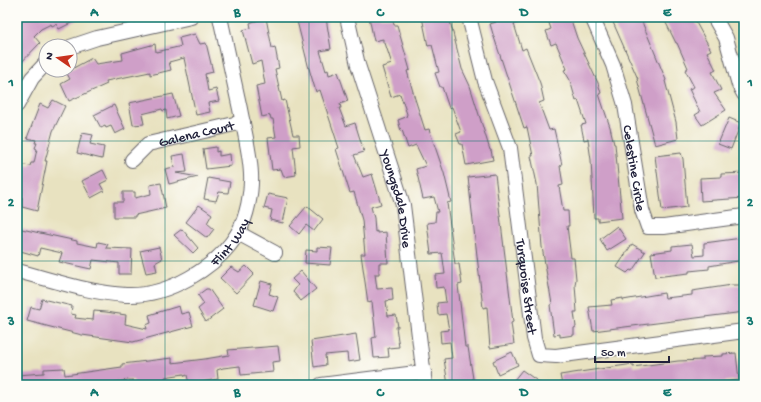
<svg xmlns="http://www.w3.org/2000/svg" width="761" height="402" font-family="'Gochi Hand',sans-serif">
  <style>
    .building { fill: #cf9fc8 }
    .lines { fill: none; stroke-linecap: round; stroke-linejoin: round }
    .minor-casing { stroke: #67656a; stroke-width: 16 }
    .minor { stroke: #fff; stroke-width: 14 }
    .grid { fill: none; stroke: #0f766e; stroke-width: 1; stroke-opacity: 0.55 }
    .labels { text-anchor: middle; stroke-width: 4; stroke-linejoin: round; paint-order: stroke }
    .street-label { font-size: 14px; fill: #22223b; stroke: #fdfcf7 }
    .neatline { fill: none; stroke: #0f766e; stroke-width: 1.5 }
    .grid-label { font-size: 13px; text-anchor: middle; font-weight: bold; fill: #0f766e }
  </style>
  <rect width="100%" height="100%" fill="#fdfcf7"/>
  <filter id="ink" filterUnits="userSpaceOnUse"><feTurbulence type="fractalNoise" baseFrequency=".025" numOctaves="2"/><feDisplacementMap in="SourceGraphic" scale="8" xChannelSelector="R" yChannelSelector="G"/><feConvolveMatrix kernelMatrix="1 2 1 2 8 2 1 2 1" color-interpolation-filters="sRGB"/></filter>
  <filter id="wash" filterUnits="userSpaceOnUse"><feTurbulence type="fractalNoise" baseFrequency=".012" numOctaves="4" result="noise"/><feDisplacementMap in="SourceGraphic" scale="16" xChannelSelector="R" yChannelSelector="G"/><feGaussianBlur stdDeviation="0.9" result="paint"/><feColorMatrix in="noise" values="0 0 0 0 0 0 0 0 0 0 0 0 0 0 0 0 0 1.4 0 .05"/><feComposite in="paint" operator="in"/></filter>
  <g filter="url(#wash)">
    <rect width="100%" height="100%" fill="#e8e2c0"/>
    <g id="blocks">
      <g class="building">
        <path d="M24 17H83L59 29 56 24 52 26 51 24 41 29 34 36 40 43 17 67V24Z"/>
        <path d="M296 17H317V20L326 18 331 49 320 51 326 71 328 70 329 75 338 72 348 101 340 104 341 108H339L346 126 355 123 364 152 354 155 363 177 372 174 381 204 371 207 374 218 375 232 377 231V233L386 232 388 263H379V274H375L377 289 392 288 393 300 386 301 388 316 396 315 398 327H396L399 347 388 348 389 357 374 358 372 338 376 337 372 302 368 303 361 254H365L362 220 354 192 350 193 336 149 339 148 320 90 316 92 308 65Z"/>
        <path d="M369 17H392L394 25H397L410 70 407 71 415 99 425 130 429 129 444 173 451 202 447 203 455 264H459L462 284 458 285 465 347H468L474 385H448L444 359 452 358 450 342 441 343 440 331 449 330 446 314 438 315 437 303 446 302 444 287 436 288 435 275 445 274 443 259 442 253 431 254 427 223 435 222 436 212H438L434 197 423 199 416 169 426 166 416 145 408 148 402 130 401 131 398 120 406 117 407 114 400 94 391 97 382 67 392 64 385 43H383V39L374 41Z"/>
        <path d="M422 17H449L462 69 470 86 490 150H491L493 160 466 165 462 144H460L456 134 461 132 452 107 449 108 442 87H440L435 73 439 72 432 45 428 46Z"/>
        <path d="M495 17H529V19L514 24 522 50 526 48 540 83 544 101 539 103 549 130 554 129 562 165 560 166 563 185 559 186 563 211H568L569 226H567L571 258H574L576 279 575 285 577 312H574L576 327 574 328V335L560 337V334L554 335 550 305 552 304 542 247 537 184 531 156H533L527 127 524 128 493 34 490 24 496 22Z"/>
        <path d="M547 17H570L577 38 598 83 601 93 599 94 610 127 614 144H615L622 218 598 221V218H594L591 160 588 139 584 140 581 125 586 124 578 100 576 101 570 80 564 70 567 69 556 43 551 45 546 31 551 29Z"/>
        <path d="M618 17H640L666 80 665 81 676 122 678 139 655 145 637 79H638L612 20Z"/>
        <path d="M663 17H693L711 50 707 52 716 70 712 72 721 90 714 93 726 110 702 125 695 115 700 112 689 89 694 87 685 70 688 68 677 43H676Z"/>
        <path d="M266 18 272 48 275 47 279 68 275 69 282 101 285 100 293 135H299L300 146 293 147 296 175 284 177 281 169 272 170 268 138 276 137 273 119H271L270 115 262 117 256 86 265 84 261 61 252 64 243 30 251 28 250 23 252 22Z"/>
        <path d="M195 34 200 44 206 43 213 72 205 74 208 91 216 89 219 101 208 103 210 112 196 115 184 58 169 62 171 70 150 75V72L106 81 107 84 69 101 61 84 70 79 66 72 92 58 96 64 123 60 122 53 155 44 156 52 178 47 181 46 179 38Z"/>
        <path d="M173 94 179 116 167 119 166 110 163 111 162 109 142 114 144 124 133 125 129 103Z"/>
        <path d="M53 100 65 106 53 131 45 161H47L37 211 22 207V197L17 196V176L20 164 30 166 31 163H34L37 149 35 148 37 143H35L36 140 27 138 40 104 48 108Z"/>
        <path d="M114 105 125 129 115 134 111 126 106 128 105 126 101 128 94 115Z"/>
        <path d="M729 118 741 123 731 149 718 144Z"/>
        <path d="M82 133 93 135 90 144 104 147 102 159 77 153Z"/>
        <path d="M216 147V152L219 151V156L230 154 231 166 206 169 203 149Z"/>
        <path d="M681 153 683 159 687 207 662 210 655 156Z"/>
        <path d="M184 154 187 172 176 173 198 177 169 184 165 169 174 167 172 156Z"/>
        <path d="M103 170 108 180 100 184 104 191 91 198 82 181Z"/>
        <path d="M744 173V198L701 201 700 178 721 177V174Z"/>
        <path d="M495 174 513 322 511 323 514 344 490 348 487 307 483 308 468 177Z"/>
        <path d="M208 178 230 182 228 193 219 192 216 201 204 199Z"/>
        <path d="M161 183 166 208 135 215V217H114V202H123V192H135V198L151 194 150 185Z"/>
        <path d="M268 194 288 198 283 223 270 220 272 210 264 208Z"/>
        <path d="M199 205 212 214 207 223 214 229 207 238 186 222Z"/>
        <path d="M307 206 323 219 314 231 306 225 299 234 290 226Z"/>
        <path d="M617 226 626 239 607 251 600 239Z"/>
        <path d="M17 228 77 241V243L97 247 98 242 108 244 106 248 132 249 131 274H119V263L93 260 91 269 59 262 62 253 40 248 38 256 17 250Z"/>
        <path d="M182 229 198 248 193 253 174 235Z"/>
        <path d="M742 238 744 260 709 266V269L689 271V273L655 277 651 253 672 250V246L692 244 694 256 704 255V243Z"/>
        <path d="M632 244 645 252 632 271 630 270 627 273 617 267Z"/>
        <path d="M159 247 162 259 155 263 157 271 146 273 140 251Z"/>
        <path d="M317 247 332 248 330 265 305 263 306 250 317 251Z"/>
        <path d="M246 266 254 274 236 293 220 278 231 267 239 272Z"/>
        <path d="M301 271 316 289 301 301 293 292 298 285 292 279Z"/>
        <path d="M261 281 272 284 269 294 278 297 273 311 254 305Z"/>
        <path d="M732 285H744V312L593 331 589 307 612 305 611 300 623 298V300L664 293 665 298 692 295V291Z"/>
        <path d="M206 289H209L223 309 206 322 198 309 204 304 198 295Z"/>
        <path d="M42 299 72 306 71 314 76 315 75 318 93 320 94 311 106 312 126 315 125 324 147 329 146 325 151 323 149 315 179 306 181 314 189 312 193 326 133 342 82 335 27 321 31 307 39 309Z"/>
        <path d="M356 334 360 360 348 362 347 353 325 355 326 365 314 367 311 341Z"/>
        <path d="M278 346 280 361 272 362 273 372 241 375 240 366 223 368 217 370 218 379 189 384 187 375 185 376 184 374 165 377 166 385H134L133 380H128L110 383 111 385H17V375L44 373V369L64 368 65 375 122 367V364L172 358V363L205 359 229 355 228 350Z"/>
        <path d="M512 352 518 365 498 374 493 361Z"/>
        <path d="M736 353 739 380 696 385H562L560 375 633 364V367L678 361 703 360V357L723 356V354Z"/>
        <path d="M522 370 543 385H510Z"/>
      </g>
    </g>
  </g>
  <g filter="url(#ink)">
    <use href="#blocks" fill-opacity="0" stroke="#67656a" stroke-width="1"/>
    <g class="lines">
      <defs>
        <g id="minor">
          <path id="s1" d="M347 17 358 65 403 205 425 385"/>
          <path id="s2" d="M469 17 485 81 510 148 534 338 539 355 556 356 744 331"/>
          <path id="s3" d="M592 17 613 65 625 105 642 210 648 227H664L744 216"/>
          <path d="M714 17 726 38 739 85 744 94"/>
          <path d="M70 47 97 38 191 17"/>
          <path d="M17 105 32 78 46 63"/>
          <path id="s4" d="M132 160 148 144 243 122"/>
          <path d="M238 233 275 253"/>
          <path id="s5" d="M17 271C53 280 89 293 126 295 167 297 217 268 238 233 247 217 252 192 251 174 250 152 244 130 240 109 233 78 227 48 220 17"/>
          <path d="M321 385 424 372"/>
        </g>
      </defs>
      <use href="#minor" class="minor-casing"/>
      <use href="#minor" class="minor"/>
    </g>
  </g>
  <path class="grid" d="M165 17V385M309 17V385M452 17V385M596 17V385M17 141H744M17 261H744"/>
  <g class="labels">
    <g class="street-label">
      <text dy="5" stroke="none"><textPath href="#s4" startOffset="72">Galena Court</textPath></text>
      <text dy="5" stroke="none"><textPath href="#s3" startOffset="158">Celestine Circle</textPath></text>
      <text dy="5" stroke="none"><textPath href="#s1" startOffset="189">Youngsdale Drive</textPath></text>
      <text dy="5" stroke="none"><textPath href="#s5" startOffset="233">Flint Way</textPath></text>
      <text dy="5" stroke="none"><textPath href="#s2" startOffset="277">Turquoise Street</textPath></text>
    </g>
  </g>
  <rect width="761" height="402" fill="none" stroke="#fdfcf7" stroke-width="44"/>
  <g transform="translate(58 58) rotate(283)"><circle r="19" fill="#fdfcf7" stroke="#a5a5ac"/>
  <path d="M0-3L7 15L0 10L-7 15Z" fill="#c8321e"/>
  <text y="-6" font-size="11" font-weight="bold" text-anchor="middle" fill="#22223b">N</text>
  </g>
  <path d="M595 356v6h74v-6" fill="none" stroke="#22223b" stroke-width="2"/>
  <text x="601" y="356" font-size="12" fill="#22223b" stroke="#fdfcf7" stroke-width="3" paint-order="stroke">50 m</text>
  <rect x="22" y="22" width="717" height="358" class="neatline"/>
  <g class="grid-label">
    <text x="94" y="16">A</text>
    <text x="237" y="16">B</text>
    <text x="380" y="16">C</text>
    <text x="524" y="16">D</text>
    <text x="667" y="16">E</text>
    <text x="11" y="86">1</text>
    <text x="750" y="86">1</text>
    <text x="11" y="206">2</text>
    <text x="750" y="206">2</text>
    <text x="11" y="325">3</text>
    <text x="750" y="325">3</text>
    <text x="94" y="396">A</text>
    <text x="237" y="396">B</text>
    <text x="380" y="396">C</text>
    <text x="524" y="396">D</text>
    <text x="667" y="396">E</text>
  </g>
</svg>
